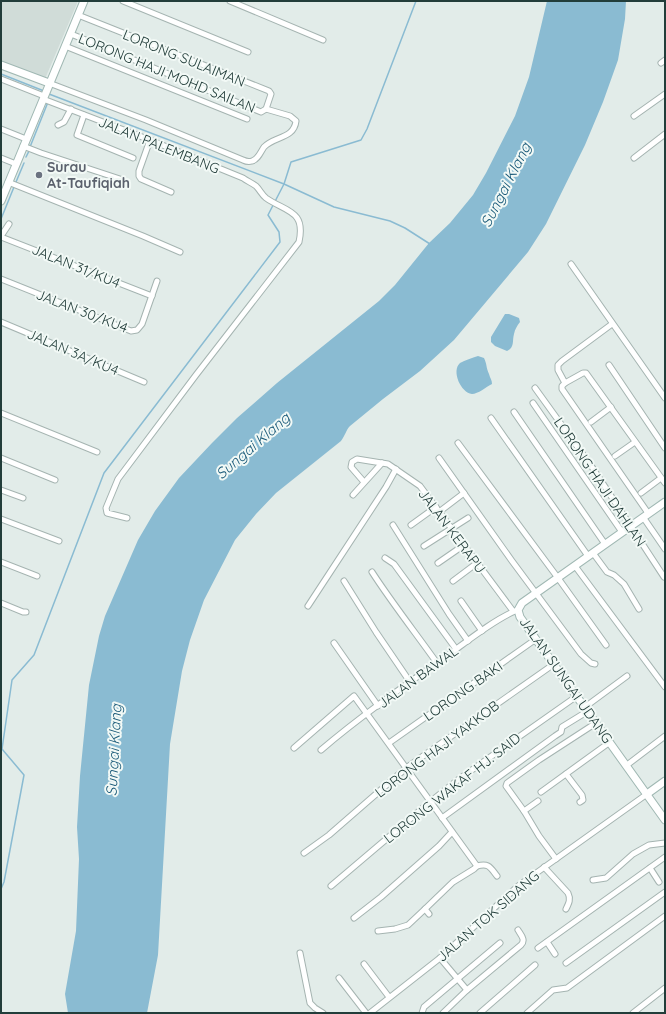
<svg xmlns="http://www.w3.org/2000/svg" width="666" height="1014" font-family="Quicksand,sans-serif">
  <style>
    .built { fill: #d0dcd8 }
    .water { fill: #8abbd2 }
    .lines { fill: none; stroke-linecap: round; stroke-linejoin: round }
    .stream { stroke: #8abbd2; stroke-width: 1.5 }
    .street-casing { stroke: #a5b4b1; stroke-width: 7 }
    .secondary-casing { stroke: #a0b8b3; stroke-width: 9 }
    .street { stroke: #fff; stroke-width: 5 }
    .secondary { stroke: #fff; stroke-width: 7 }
    .worship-dot { fill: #6b7280; stroke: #f2f9f6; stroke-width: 1.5 }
    .labels { text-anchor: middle; stroke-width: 4; stroke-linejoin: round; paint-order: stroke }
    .street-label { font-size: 14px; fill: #223d3a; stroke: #f2f9f6 }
    .worship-label { font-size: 14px; font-weight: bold; fill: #5b616d; stroke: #f2f9f6; text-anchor: start }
    .water-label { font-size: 15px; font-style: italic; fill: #1b5b7a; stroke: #f2f9f6 }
  </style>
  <rect width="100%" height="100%" fill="#e2ece9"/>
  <path class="built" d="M1 1H78L45 79 1 62Z"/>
  <g class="water">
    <path d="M547 1H626L625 19 618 60 603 102 585 145 546 224 528 252 454 340 420 371 383 399 350 426C346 430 345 436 341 441L276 493 256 514 235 540 204 600 190 640 182 671 170 744 158 955 147 1013H68L65 994 76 931 79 859 77 827 80 776 89 685 99 636 105 616 138 540 155 511 179 478 212 443 237 418 277 383 379 301 395 285 429 243 450 223 473 195 486 173 515 116 529 77Z"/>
    <path d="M505 314H509L519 318 520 322C517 326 515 329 514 334 512 341 515 347 507 351L495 346 491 342V337Z"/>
    <path d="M478 356 484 358C487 364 486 368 489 374 490 378 492 380 492 384 486 387 478 394 472 394 461 393 451 371 460 363 465 360 472 358 478 356Z"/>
  </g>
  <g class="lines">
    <g class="stream">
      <path d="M1 74 44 91"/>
      <path d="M49 94 284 184 334 207 390 221 405 228 430 244"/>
      <path d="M30 147 48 102"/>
      <path d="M26 157 29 151"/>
      <path d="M16 182 24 163"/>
      <path d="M1 219 14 187"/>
      <path d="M1 889 4 882 24 775 2 749 12 680 34 655 104 473 280 242 279 232 268 215 284 184 291 162 361 140 367 129 416 1"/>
    </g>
    <defs>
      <g id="street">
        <path d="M123 1 248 52"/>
        <path d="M230 1 323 40"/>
        <path d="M71 34 261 112 266 109 271 94 269 91 78 15"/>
        <path d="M65 46 247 119"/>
        <path d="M661 63 665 60"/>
        <path d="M1 79 44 96"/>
        <path d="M49 83 146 120 243 160C245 161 249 162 252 161 258 160 261 151 264 147 274 136 294 139 296 121L290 116 266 109"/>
        <path d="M43 99 150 140 243 178C247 181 252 183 256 186 260 190 262 195 266 198 286 212 306 210 299 242L196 375 118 479 106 508 107 513 127 518"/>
        <path d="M84 115 77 135 133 158"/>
        <path d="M634 116 665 94"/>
        <path d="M58 125 64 122 71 109"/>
        <path d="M1 129 26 139"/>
        <path d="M150 140 139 171V176L141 179 171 192"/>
        <path d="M23 146 41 153 123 180"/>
        <path d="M1 158 16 164"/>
        <path d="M634 158 665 134"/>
        <path d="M8 182 143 236 180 252"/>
        <path d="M1 236 9 224"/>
        <path d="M1 237 152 296"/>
        <path d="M571 264 665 398"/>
        <path d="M1 279 131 331 137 330 142 324 157 281"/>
        <path d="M1 322 144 382"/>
        <path d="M612 324 562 361 558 365V370L565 383 583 373H586L665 483"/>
        <path d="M609 365 665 448"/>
        <path d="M565 383 562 386V389L648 513"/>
        <path d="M535 388 592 467 664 577"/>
        <path d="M533 403 622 532"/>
        <path d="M514 412 605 544"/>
        <path d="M1 413 97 452"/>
        <path d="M491 418 588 556"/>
        <path d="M591 422 611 407"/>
        <path d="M458 443 558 578 606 645"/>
        <path d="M615 456 635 442"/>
        <path d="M1 458 55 480"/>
        <path d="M439 458 512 561 581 654 591 663 595 664"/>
        <path d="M364 482 351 467 352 462 357 459 388 464 420 486 513 611"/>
        <path d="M1 490 23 498"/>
        <path d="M641 493 661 478"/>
        <path d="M353 495 382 463"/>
        <path d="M439 512 464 493"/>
        <path d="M643 517 665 549"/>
        <path d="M1 519 59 541"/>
        <path d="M393 525 449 614 468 641"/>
        <path d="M411 525 436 507"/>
        <path d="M424 546 468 518"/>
        <path d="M593 553 607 572 614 575 624 584 639 609"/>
        <path d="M385 558 394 564 456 649"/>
        <path d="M1 562 37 576"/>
        <path d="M438 563 464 545"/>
        <path d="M575 566 665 687"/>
        <path d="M372 572C392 603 415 632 437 663"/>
        <path d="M344 581 376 632 410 682"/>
        <path d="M453 581 477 563"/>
        <path d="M461 601 482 631"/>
        <path d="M1 603 23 612H26"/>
        <path d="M308 606 386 487 396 469"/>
        <path d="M334 643 378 706"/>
        <path d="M585 707 627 676"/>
        <path d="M389 743 536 639"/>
        <path d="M294 748 354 696 477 866C489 863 490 867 497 876"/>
        <path d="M321 750C362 715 407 684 451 653 470 639 494 620 515 611"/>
        <path d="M627 765 665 736"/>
        <path d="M566 774 582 795 583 800 580 802"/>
        <path d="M541 792 610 742"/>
        <path d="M524 811 538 801"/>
        <path d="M442 818 555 736 561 732 562 727 588 711"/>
        <path d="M304 853 329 835 406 768 554 664"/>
        <path d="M556 859 539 836 524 811 506 786 507 783 539 760 596 723"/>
        <path d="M544 867 568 893C571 899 569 903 566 909"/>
        <path d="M650 868 659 882"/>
        <path d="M593 880 606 878 633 854 649 845 665 843"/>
        <path d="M331 886 430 802 459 779 577 696"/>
        <path d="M429 914 425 909 453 882 474 869 477 866"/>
        <path d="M354 918 381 897 439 846 452 832"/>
        <path d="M378 931 395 929 408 925 425 909"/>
        <path d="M547 942 555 954"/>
        <path d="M538 948 665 857"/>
        <path d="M300 953 310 1003 315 1008 323 1013"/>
        <path d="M440 958 467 990"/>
        <path d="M566 963 665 892"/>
        <path d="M364 964 389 997"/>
        <path d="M339 978 366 1013"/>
        <path d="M370 1013 440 958 518 886 647 794"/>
        <path d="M422 1013 424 1007 500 943"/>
        <path d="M443 1013 467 990 521 945C526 940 521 935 518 930"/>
        <path d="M480 1013 535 965"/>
        <path d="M527 1013 553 990 567 988 665 916"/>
        <path d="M633 1013 665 988"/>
      </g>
      <g id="secondary">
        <path d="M1 65 49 83"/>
        <path d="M1 201 84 1"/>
        <path d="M665 502 522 603 518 610 520 617 665 820"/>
        <path d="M647 794 665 781"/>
      </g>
    </defs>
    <use href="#street" class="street-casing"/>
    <use href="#secondary" class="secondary-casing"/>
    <use href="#street" class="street"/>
    <use href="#secondary" class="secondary"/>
  </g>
  <circle class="worship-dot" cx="39" cy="175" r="4"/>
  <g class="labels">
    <g class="street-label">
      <text transform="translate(184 58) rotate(22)" y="5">LORONG SULAIMAN</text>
      <text transform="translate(167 73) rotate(22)" y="5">LORONG HAJI MOHD SAILAN</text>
      <text transform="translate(159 145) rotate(22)" y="5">JALAN PALEMBANG</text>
      <text transform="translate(76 266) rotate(22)" y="5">JALAN 31/KU4</text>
      <text transform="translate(82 311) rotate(21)" y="5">JALAN 30/KU4</text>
      <text transform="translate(73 352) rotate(23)" y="5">JALAN 3A/KU4</text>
      <text transform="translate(600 482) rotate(56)" y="5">LORONG HAJI DAHLAN</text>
      <text transform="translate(452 531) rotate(53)" y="5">JALAN KERAPU</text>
      <text transform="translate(418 677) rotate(-36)" y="5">JALAN BAWAL</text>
      <text transform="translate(566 680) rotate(55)" y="5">JALAN SUNGAI UDANG</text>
      <text transform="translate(463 691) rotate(-35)" y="5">LORONG BAKI</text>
      <text transform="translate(437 749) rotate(-37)" y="5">LORONG HAJI YAKKOB</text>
      <text transform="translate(452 788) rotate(-38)" y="5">LORONG WAKAF HJ. SAID</text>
      <text transform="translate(488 916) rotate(-41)" y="5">JALAN TOK SIDANG</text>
    </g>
    <g class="worship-label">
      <text x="47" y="172">Surau<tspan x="47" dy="16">At-Taufiqiah</tspan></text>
    </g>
    <g class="water-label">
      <text transform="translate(506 185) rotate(-63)" y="5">Sungai Klang</text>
      <text transform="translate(253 446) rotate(-41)" y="5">Sungai Klang</text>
      <text transform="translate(114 750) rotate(-87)" y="5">Sungai Klang</text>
    </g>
  </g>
  <rect width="666" height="1014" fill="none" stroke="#223d3a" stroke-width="4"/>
</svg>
